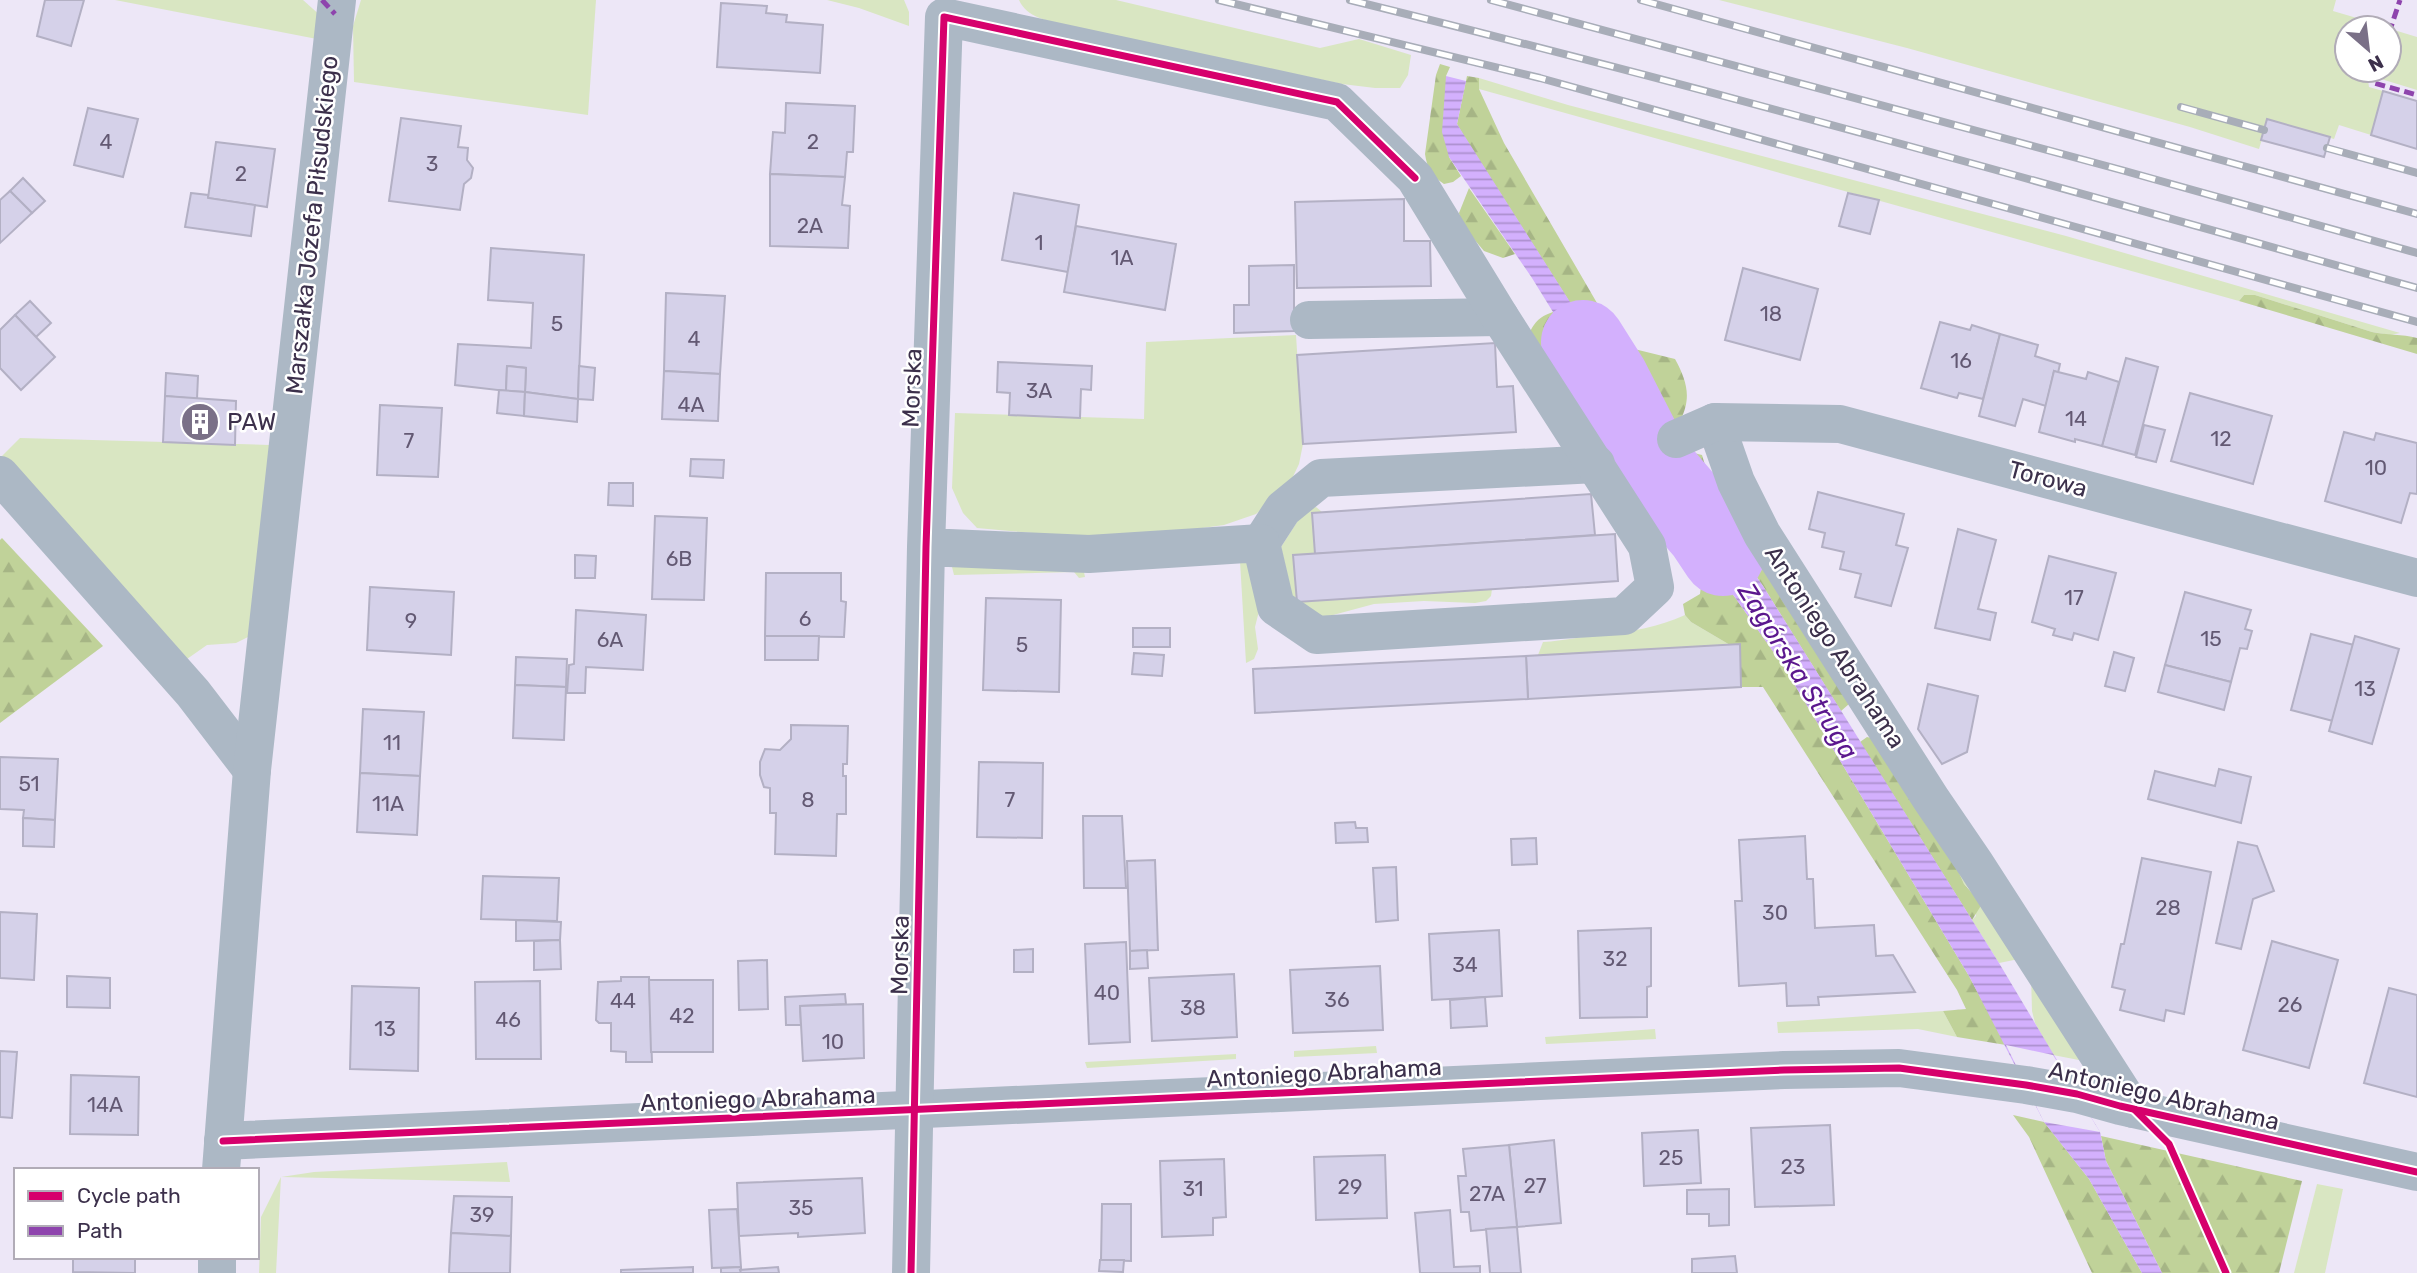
<svg xmlns="http://www.w3.org/2000/svg" width="2417" height="1273" font-family="Rubik,sans-serif">
  <style>
    .green { fill: #d9e6c2 }
    .forest { fill: url(#forest-firs) }
    .water { fill: url(#water-rules) }
    .pier { fill: #ede7f7 }
    .lines { fill: none; stroke-linecap: round; stroke-linejoin: round }
    .river { stroke: #d3b0fd; stroke-width: 84 }
    .building { fill: #d5d1e9; stroke: #b3b0c4; stroke-width: 2 }
    .minor { stroke: #acb8c5; stroke-width: 38 }
    .rail-casing { stroke: #a8adb8; stroke-width: 8 }
    .rail { stroke: #fff; stroke-width: 5; stroke-dasharray: 16; stroke-linecap: butt }
    .quiet { stroke: #8e44ad; stroke-width: 5; stroke-dasharray: 10 5; stroke-linecap: butt }
    .cycleway-casing { stroke: #fff; stroke-width: 11 }
    .cycleway { stroke: #d6006c; stroke-width: 7 }
    .labels { text-anchor: middle; stroke-width: 5; stroke-linejoin: round; paint-order: stroke }
    .number-label { font-size: 21px; fill: #635973 }
    .street-label { font-size: 24px; fill: #3c304b; stroke: #fff }
    .poi-label { font-size: 24px; fill: #3c304b; stroke: #fff; text-anchor: start }
    .water-label { font-size: 26px; font-style: italic; fill: #5b178e; stroke: #fff }
  </style>
  <defs>
    <pattern id="forest-firs" width="22" height="20" patternUnits="userSpaceOnUse" patternTransform="scale(1.75)"><rect width="22" height="20" fill="#c0d299"/><path d="M5 1l3.5 6h-7zM16 11l3.5 6h-7z" fill="#a6b585"/></pattern>
    <pattern id="water-rules" width="6" height="5" patternUnits="userSpaceOnUse" patternTransform="scale(1.75)"><rect width="6" height="5" fill="#d3b0fd"/><path d="M0 2.5h6" fill="none" stroke="#ac90cf"/></pattern>
  </defs>
  <rect width="100%" height="100%" fill="#ede7f7"/>
  <g class="green">
    <path d="M115 0H303L322 17V40Z"/>
    <path d="M361 0H596L588 115 354 82 353 26Z"/>
    <path d="M827 0H904L909 12V26L859 8Z"/>
    <path d="M1019 0H1116L1320 48 1359 39 1411 55 1408 75 1400 88H1375L1342 84 1064 25C1047 20 1027 18 1019 0Z"/>
    <path d="M1719 0H2336L2333 11 2384 26 2347 28V70H2369L2367 74 2369 87 2383 91 2371 135 2339 125 2334 139 2268 119 2259 149 2190 127 1907 48Z"/>
    <path d="M2394 30 2417 37V90L2381 79 2382 70H2389V46Z"/>
    <path d="M1479 78 1568 105 2066 236 2400 333 2390 335 2372 332 2255 295H2244L2239 301 1479 89Z"/>
    <path d="M1296 335 1303 444 1299 464 1289 485 1256 514 1224 525 1130 538H1089L977 528 963 513 952 488 955 413 1144 419 1146 342Z"/>
    <path d="M20 438 270 445 252 635 236 643 207 645 187 659 1 457Z"/>
    <path d="M1316 507 1322 512 1312 513 1315 554 1294 555 1492 589 1491 596 1486 601 1475 603 1424 601 1374 604 1322 618 1295 608 1281 547 1304 511Z"/>
    <path d="M1240 561 1250 563 1259 611 1255 627 1258 649 1254 659 1246 663Z"/>
    <path d="M952 567H1083L1085 577 1079 578 1074 572 954 575Z"/>
    <path d="M1685 615 1691 622 1730 645 1538 655 1543 642C1564 641 1583 636 1604 634 1632 632 1658 627 1685 615Z"/>
    <path d="M1957 868 2019 959 1999 963 1972 920 1976 916 1975 894 1964 884Z"/>
    <path d="M2031 975 2084 1061 2053 1055 2035 1023 2032 1011Z"/>
    <path d="M1943 1011 1957 1037 1918 1029 1778 1033 1777 1022Z"/>
    <path d="M1655 1029 1656 1039 1546 1044 1545 1037Z"/>
    <path d="M1376 1046 1377 1053 1294 1057V1051Z"/>
    <path d="M1236 1054V1059L1087 1068 1085 1062Z"/>
    <path d="M507 1162 510 1182 281 1177 276 1273H259L261 1217 281 1177 314 1172Z"/>
    <path d="M2317 1184 2343 1189 2325 1273H2294Z"/>
  </g>
  <g class="forest">
    <path d="M1440 64 1450 67 1446 76 1449 157 1461 176 1453 182 1444 184C1432 176 1427 168 1425 154L1436 75Z"/>
    <path d="M1467 76 1479 78V89L1504 143 1622 346 1675 359C1687 381 1692 398 1680 421L1650 433 1638 409 1465 138 1457 124Z"/>
    <path d="M1469 188 1515 254 1503 258 1484 251 1462 225 1459 213Z"/>
    <path d="M2244 295H2255L2372 332C2387 335 2402 334 2417 338V354L2239 301Z"/>
    <path d="M1553 312C1577 351 1607 390 1618 434L1595 430 1527 338C1534 323 1538 317 1553 312Z"/>
    <path d="M1676 451H1686L1702 455 1711 485 1728 517 1751 545 1849 704 1841 711 1763 586 1716 520 1664 458Z"/>
    <path d="M1643 479 1710 562 1784 667 1969 976 2006 1045 1957 1037 1943 1011 1966 1009 1957 990 1763 687H1741L1740 644 1730 645 1691 622 1685 615 1683 604 1700 594 1701 586 1695 570 1655 520 1645 516 1626 484Z"/>
    <path d="M2 538 103 646 0 723V540Z"/>
    <path d="M1867 737 1875 739 1957 868 1964 884 1982 904 1972 920 1860 742Z"/>
    <path d="M2013 1115 2044 1122 2089 1179 2142 1273H2092L2029 1137Z"/>
    <path d="M2101 1136 2302 1181 2279 1273H2162L2106 1161Z"/>
  </g>
  <g class="water">
    <path d="M1446 76 1466 81 1457 124 1638 409 1653 438 1627 451 1618 434 1613 412 1598 385 1532 278 1449 157 1442 132Z"/>
    <path d="M1664 458 1716 520 1763 586 1999 963 2100 1132 2106 1161 2162 1273H2142L2089 1179 2044 1122 1969 976 1784 667 1710 562 1653 493 1637 471Z"/>
  </g>
  <path class="pier" d="M2006 1045 2053 1055 2100 1132 2044 1122Z"/>
  <g class="lines">
    <path class="river" d="M1583 342 1607 380 1650 464 1707 530 1723 554"/>
  </g>
  <g class="building">
    <path d="M45 0H84L71 46 37 36Z"/>
    <path d="M721 3 767 6 766 13 787 15 786 22 823 25 820 73 717 67Z"/>
    <path d="M2383 91 2417 101V149L2371 135Z"/>
    <path d="M786 103 855 106 853 152H847L845 177 770 174 773 132 785 133Z"/>
    <path d="M88 108 138 119 123 177 74 165Z"/>
    <path d="M401 118 461 126 458 147 468 148 467 160 473 168 471 178 464 184 460 210 389 201Z"/>
    <path d="M2267 119 2330 137 2324 157 2261 140Z"/>
    <path d="M216 142 275 149 267 207 208 198Z"/>
    <path d="M770 174 845 177 842 205 850 206 848 248 770 246Z"/>
    <path d="M23 178 45 201 32 213 10 191Z"/>
    <path d="M10 191 32 213 0 243V200Z"/>
    <path d="M191 193 208 195V198L255 205 251 236 185 227Z"/>
    <path d="M1014 193 1079 205 1068 272 1002 260Z"/>
    <path d="M1848 193 1879 200 1870 234 1839 226Z"/>
    <path d="M1404 199V241H1430L1431 286 1297 288 1295 202Z"/>
    <path d="M1076 226 1176 244 1165 310 1064 292Z"/>
    <path d="M491 248 584 255 578 399 525 392 526 368 507 366 506 391 455 385 458 344 531 348 533 303 488 300Z"/>
    <path d="M1294 265V331L1234 333V305H1249V266Z"/>
    <path d="M1743 268 1818 289 1800 360 1725 340Z"/>
    <path d="M666 293 725 296 720 374 664 371Z"/>
    <path d="M30 301 51 323 36 337 15 315Z"/>
    <path d="M15 315 55 357 21 390 0 368V330Z"/>
    <path d="M1940 322 1970 330 1972 325 2000 334 1983 399 1959 393 1957 398 1921 388Z"/>
    <path d="M2000 334 2038 345 2035 356 2060 364 2058 373 2054 371 2046 406 2023 399 2015 426 1979 416Z"/>
    <path d="M1495 343 1497 387 1513 386 1516 432 1303 444 1297 355Z"/>
    <path d="M2126 358 2158 367 2135 455 2102 446Z"/>
    <path d="M998 362 1092 366 1091 390 1081 389 1080 418 1009 415 1010 393 997 392Z"/>
    <path d="M507 366 526 368 525 392 506 391Z"/>
    <path d="M579 366 595 368 593 400 578 399Z"/>
    <path d="M664 371 720 374 718 421 662 419Z"/>
    <path d="M2054 371 2086 379 2088 372 2119 382 2102 446 2075 439V442L2039 432Z"/>
    <path d="M166 373 198 376 197 399 165 396Z"/>
    <path d="M499 390 525 392 524 416 497 413Z"/>
    <path d="M525 392 578 399 577 422 524 416Z"/>
    <path d="M2190 393 2272 416 2253 484 2171 461Z"/>
    <path d="M165 396 236 401 235 445 163 442Z"/>
    <path d="M380 405 442 408 438 477 377 475Z"/>
    <path d="M2144 425 2165 430 2156 462 2136 457Z"/>
    <path d="M2344 432 2374 440 2376 433 2417 443V494L2410 493 2401 523 2325 501Z"/>
    <path d="M691 459 724 460 723 478 690 476Z"/>
    <path d="M609 483H633V506L608 505Z"/>
    <path d="M1818 492 1904 514 1896 545 1908 548 1891 606 1855 597 1861 574 1840 569 1844 552 1822 547 1825 533 1809 529Z"/>
    <path d="M1591 494 1595 535 1315 554 1312 513Z"/>
    <path d="M655 516 707 518 704 600 652 599Z"/>
    <path d="M1958 529 1996 540 1978 609 1996 613 1990 640 1935 628Z"/>
    <path d="M1615 534 1618 581 1297 602 1293 555Z"/>
    <path d="M575 555 596 556 595 578H575Z"/>
    <path d="M2049 556 2116 573 2098 640 2074 633 2072 640 2053 635 2055 629 2032 622Z"/>
    <path d="M766 573H841V601L846 602 844 637 765 636Z"/>
    <path d="M370 587 454 592 451 655 367 650Z"/>
    <path d="M2185 592 2251 610 2245 629 2252 631 2247 649 2240 648 2231 682 2165 665Z"/>
    <path d="M986 598 1061 600 1059 692 983 690Z"/>
    <path d="M576 610 646 615 643 670 586 667 585 693H567L569 665 574 664Z"/>
    <rect x="1133" y="628" width="37" height="19"/>
    <path d="M2311 634 2354 645 2333 721 2291 710Z"/>
    <path d="M765 636H819L818 660H765Z"/>
    <path d="M2355 636 2399 649 2372 744 2329 731Z"/>
    <path d="M1740 644 1741 687 1528 699 1526 656Z"/>
    <path d="M2114 652 2134 658 2125 691 2105 686Z"/>
    <path d="M1134 653 1164 655 1162 676 1132 674Z"/>
    <path d="M1526 656 1528 699 1255 713 1253 669Z"/>
    <path d="M516 657 567 659 566 687 515 685Z"/>
    <path d="M2165 665 2231 682 2224 710 2158 692Z"/>
    <path d="M1928 684 1978 696 1967 752 1942 764 1918 729Z"/>
    <path d="M515 685 566 687 564 740 513 738Z"/>
    <path d="M363 709 424 712 420 776 360 773Z"/>
    <path d="M791 725 848 726 847 764H843V776H846V814H837L836 856 775 854 776 813H770V788L764 787 760 775V762L765 749 780 750 791 739Z"/>
    <path d="M0 757 58 759 55 820 23 818 24 810 0 809Z"/>
    <path d="M979 762 1043 763 1042 838 977 837Z"/>
    <path d="M2219 769 2251 777 2241 823 2148 799 2155 771 2215 786Z"/>
    <path d="M360 773 420 776 417 835 357 832Z"/>
    <path d="M1083 816H1122L1126 888H1084Z"/>
    <path d="M23 818 55 820 54 847 23 846Z"/>
    <path d="M1355 822 1356 828H1367L1368 842 1336 843 1335 823Z"/>
    <path d="M1805 836 1807 879H1813L1815 928 1874 925 1876 956 1893 955 1915 992 1818 997 1819 1005 1787 1006 1786 983 1739 986 1735 901H1742L1739 840Z"/>
    <path d="M1536 838 1537 864 1512 865 1511 839Z"/>
    <path d="M2238 842 2257 846 2274 891 2253 899 2241 949 2216 943Z"/>
    <path d="M2142 858 2211 872 2184 1014 2166 1010 2164 1021 2120 1010 2125 990 2112 987 2121 944H2124Z"/>
    <path d="M1155 860 1158 950 1130 951 1127 861Z"/>
    <path d="M1396 867 1398 920 1376 922 1373 868Z"/>
    <path d="M483 876 559 878 557 921 481 919Z"/>
    <path d="M0 912 37 914 34 980 0 978Z"/>
    <path d="M516 920 561 922 560 940 516 941Z"/>
    <path d="M1651 928V986L1647 987V1017L1580 1018 1578 931Z"/>
    <path d="M1499 930 1502 996 1432 1000 1429 934Z"/>
    <path d="M560 940 561 969 534 970V941Z"/>
    <path d="M2272 941 2338 960 2309 1068 2243 1050Z"/>
    <path d="M1126 942 1130 1042 1089 1044 1085 944Z"/>
    <path d="M1033 949V972H1014V950Z"/>
    <path d="M1147 950 1148 968 1130 969V951Z"/>
    <path d="M767 960 768 1009 739 1010 738 961Z"/>
    <path d="M1380 966 1383 1030 1293 1033 1290 970Z"/>
    <path d="M1234 974 1237 1037 1152 1041 1149 978Z"/>
    <path d="M67 976 110 978V1008L67 1007Z"/>
    <path d="M621 977H649L652 1062H626V1052L611 1051V1023H599L596 1020 598 982 621 981Z"/>
    <path d="M649 980H713V1052H651Z"/>
    <path d="M540 981 541 1059H476L475 982Z"/>
    <path d="M352 986 419 988 418 1071 350 1069Z"/>
    <path d="M2389 988 2417 995V1097L2364 1083Z"/>
    <path d="M845 994 846 1004 800 1006 801 1025H786L785 997Z"/>
    <path d="M1485 997 1487 1026 1451 1028 1450 1000Z"/>
    <path d="M863 1004 864 1058 803 1061 800 1006Z"/>
    <path d="M0 1051 17 1052 12 1118 0 1117Z"/>
    <path d="M71 1075 139 1077 138 1135 70 1134Z"/>
    <path d="M1830 1125 1834 1205 1755 1207 1751 1128Z"/>
    <path d="M1698 1130 1701 1183 1644 1186 1642 1133Z"/>
    <path d="M1554 1140 1561 1223 1517 1227 1509 1145Z"/>
    <path d="M1509 1145 1517 1227 1471 1231 1469 1212H1461L1458 1176H1466L1463 1149Z"/>
    <path d="M1385 1155 1387 1218 1316 1220 1314 1157Z"/>
    <path d="M1224 1159 1226 1217 1213 1218V1235L1162 1237 1160 1161Z"/>
    <path d="M862 1178 865 1233 798 1237V1233L739 1236 737 1183Z"/>
    <path d="M1729 1189V1225L1709 1226V1214H1687V1190Z"/>
    <path d="M454 1196 512 1197 511 1236 451 1233Z"/>
    <path d="M1102 1204H1131V1261L1101 1260Z"/>
    <path d="M737 1209 741 1267 712 1268 709 1210Z"/>
    <path d="M1450 1210 1454 1267 1480 1266V1273H1420L1415 1213Z"/>
    <path d="M1517 1227 1521 1273H1490L1486 1229Z"/>
    <path d="M451 1233 511 1236 510 1273H449Z"/>
    <path d="M1735 1256 1737 1273H1692V1259Z"/>
    <path d="M73 1257H135V1273L73 1272Z"/>
    <path d="M1100 1260H1124L1123 1272 1099 1271Z"/>
    <path d="M693 1267V1273H621V1270Z"/>
    <path d="M741 1267V1273H721V1268Z"/>
    <path d="M778 1267 779 1273H741L740 1270Z"/>
  </g>
  <g class="lines">
    <g class="minor">
      <path d="M1309 320 1500 317"/>
      <path d="M1715 422 1736 482 1762 534 1931 799 1976 865 2133 1109"/>
      <path d="M1676 439 1715 422 1840 424 2417 578"/>
      <path d="M0 475 193 693 252 770"/>
      <path d="M1261 543 1283 509 1321 478 1596 464"/>
      <path d="M223 1141 1784 1070 1899 1068 2026 1085 2077 1094 2120 1106 2417 1172"/>
      <path d="M221 1170 252 770 337 0"/>
      <path d="M217 1273V1257"/>
      <path d="M911 1273 926 547 944 17 1337 102 1415 178 1500 317 1647 546 1655 587 1624 616 1317 635 1276 607 1261 543 1089 554 926 547"/>
    </g>
    <defs>
      <g id="rail">
        <path d="M1219 0 1540 78 2417 322"/>
        <path d="M1350 0C1708 88 2063 188 2417 288"/>
        <path d="M1491 0 2125 171 2417 253"/>
        <path d="M1641 0 2417 214"/>
        <path d="M2181 107 2264 130"/>
        <path d="M2327 148 2417 173"/>
      </g>
    </defs>
    <use href="#rail" class="rail-casing"/>
    <use href="#rail" class="rail"/>
    <g class="quiet">
      <path d="M322 0 335 14"/>
      <path d="M2389 33 2400 0"/>
      <path d="M2378 70 2374 83 2417 95"/>
    </g>
    <defs>
      <g id="cycleway">
        <path d="M2135 1110 2169 1144 2226 1273"/>
        <path d="M223 1141 1784 1070 1899 1068 2026 1085 2077 1094 2120 1106 2417 1172"/>
        <path d="M911 1273 926 547 944 17 1337 102 1415 178"/>
      </g>
    </defs>
    <use href="#cycleway" class="cycleway-casing"/>
    <use href="#cycleway" class="cycleway"/>
  </g>
  <defs>
    <symbol id="building-disc" viewBox="-11 -11 22 22"><circle r="9.5" fill="#7a7087" stroke="#fff"/><path d="M-4-6H4V6H1V3H-1V6H-4ZM-2.5-4.3h1.7v1.8h-1.7ZM.8-4.3h1.7v1.8H.8ZM-2.5-1h1.7V.8h-1.7ZM.8-1h1.7V.8H.8Z" fill="#fff"/></symbol>
  </defs>
  <g fill-rule="evenodd">
    <use href="#building-disc" x="178" y="400" width="44" height="44"/>
  </g>
  <g class="labels">
    <g class="number-label">
      <text x="106" y="149">4</text>
      <text x="813" y="149">2</text>
      <text x="432" y="171">3</text>
      <text x="241" y="181">2</text>
      <text x="810" y="233">2A</text>
      <text x="1039" y="250">1</text>
      <text x="1122" y="265">1A</text>
      <text x="1771" y="321">18</text>
      <text x="557" y="331">5</text>
      <text x="694" y="346">4</text>
      <text x="1961" y="368">16</text>
      <text x="1039" y="398">3A</text>
      <text x="691" y="412">4A</text>
      <text x="2076" y="426">14</text>
      <text x="2221" y="446">12</text>
      <text x="409" y="448">7</text>
      <text x="2376" y="475">10</text>
      <text x="679" y="566">6B</text>
      <text x="2074" y="605">17</text>
      <text x="805" y="626">6</text>
      <text x="411" y="628">9</text>
      <text x="2211" y="646">15</text>
      <text x="610" y="647">6A</text>
      <text x="1022" y="652">5</text>
      <text x="2365" y="696">13</text>
      <text x="392" y="750">11</text>
      <text x="29" y="791">51</text>
      <text x="808" y="807">8</text>
      <text x="1010" y="807">7</text>
      <text x="388" y="811">11A</text>
      <text x="2168" y="915">28</text>
      <text x="1775" y="920">30</text>
      <text x="1615" y="966">32</text>
      <text x="1465" y="972">34</text>
      <text x="1107" y="1000">40</text>
      <text x="1337" y="1007">36</text>
      <text x="623" y="1008">44</text>
      <text x="2290" y="1012">26</text>
      <text x="1193" y="1015">38</text>
      <text x="682" y="1023">42</text>
      <text x="508" y="1027">46</text>
      <text x="385" y="1036">13</text>
      <text x="833" y="1049">10</text>
      <text x="105" y="1112">14A</text>
      <text x="1671" y="1165">25</text>
      <text x="1793" y="1174">23</text>
      <text x="1535" y="1193">27</text>
      <text x="1350" y="1194">29</text>
      <text x="1193" y="1196">31</text>
      <text x="1487" y="1201">27A</text>
      <text x="801" y="1215">35</text>
      <text x="482" y="1222">39</text>
    </g>
    <g class="street-label">
      <text transform="translate(312 225) rotate(-84)" y="8">Marszałka Józefa Piłsudskiego</text>
      <text transform="translate(912 388) rotate(-88)" y="8">Morska</text>
      <text transform="translate(2048 479) rotate(15)" y="8">Torowa</text>
      <text transform="translate(1835 647) rotate(57)" y="8">Antoniego Abrahama</text>
      <text transform="translate(900 955) rotate(-89)" y="8">Morska</text>
      <text transform="translate(1324 1073) rotate(-3)" y="8">Antoniego Abrahama</text>
      <text transform="translate(2164 1096) rotate(13)" y="8">Antoniego Abrahama</text>
      <text transform="translate(758 1099) rotate(-2)" y="8">Antoniego Abrahama</text>
    </g>
    <g class="poi-label">
      <text x="227" y="430">PAW</text>
    </g>
    <g class="water-label">
      <text transform="translate(1798 671) rotate(58)" y="9">Zagórska Struga</text>
    </g>
  </g>
  <rect x="14" y="1168" width="245" height="91" fill="#ffffff" stroke="#b1acb7" stroke-width="2"/>
  <rect x="28" y="1191" width="35" height="10" fill="#d6006c" stroke="#b1acb7" stroke-width="2"/>
  <text x="77" y="1203" font-size="21" fill="#3c304b">Cycle path</text>
  <rect x="28" y="1226" width="35" height="10" fill="#8e44ad" stroke="#b1acb7" stroke-width="2"/>
  <text x="77" y="1238" font-size="21" fill="#3c304b">Path</text>
  <g transform="translate(2368 49) rotate(152)"><circle r="33" fill="#ffffff" stroke="#b1acb7" stroke-width="2"/>
  <path d="M0-5L12 26L0 18L-12 26Z" fill="#7a7087"/>
  <text y="-10" font-size="19" font-weight="bold" text-anchor="middle" fill="#3c304b">N</text>
  </g>
</svg>
